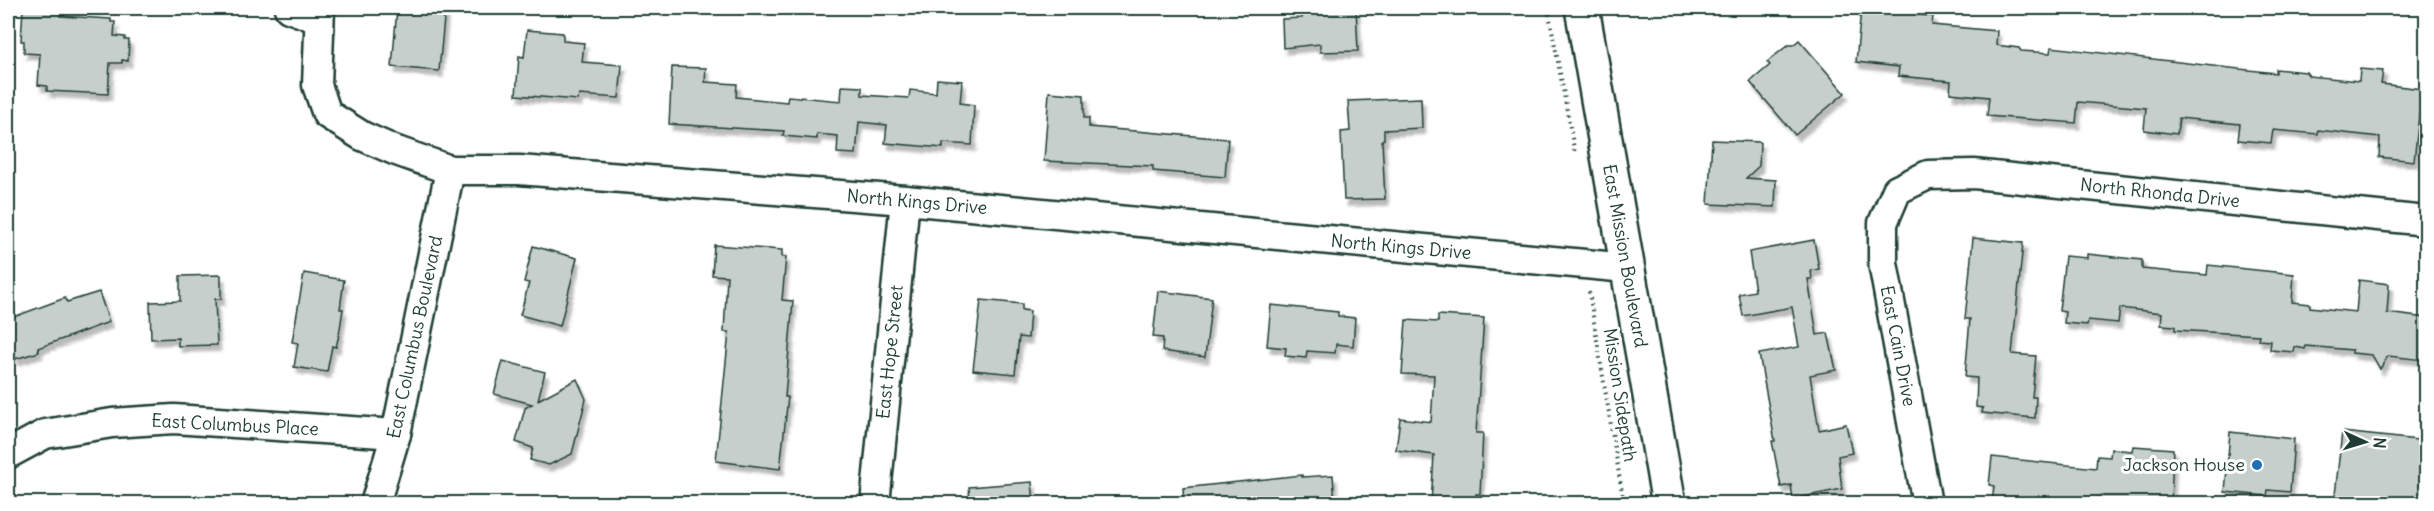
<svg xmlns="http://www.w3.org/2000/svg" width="2434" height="511" font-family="Delius,sans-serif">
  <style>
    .building { fill: #c7cfcc; stroke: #1f3d34; stroke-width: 1.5; filter: url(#shadow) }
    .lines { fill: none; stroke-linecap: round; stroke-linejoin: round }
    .street-casing { stroke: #1f3d34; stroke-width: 33 }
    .secondary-casing { stroke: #1f3d34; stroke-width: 38 }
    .path { stroke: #1f3d34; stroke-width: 4; stroke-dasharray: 1.5 4.5; stroke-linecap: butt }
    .street { stroke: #fff; stroke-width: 28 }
    .secondary { stroke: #fff; stroke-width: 33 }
    .poi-dot { fill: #1f6fb2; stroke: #fff; stroke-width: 2 }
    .labels { text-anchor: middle; stroke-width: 6; stroke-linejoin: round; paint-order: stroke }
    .street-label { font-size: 18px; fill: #1f3d34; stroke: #fff }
    .poi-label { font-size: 18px; fill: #1f3d34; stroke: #fff; text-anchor: end }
  </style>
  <defs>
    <filter id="shadow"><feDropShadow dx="3.5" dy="6" stdDeviation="1.5" flood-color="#0004"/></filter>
  </defs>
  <rect width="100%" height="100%" fill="#fff"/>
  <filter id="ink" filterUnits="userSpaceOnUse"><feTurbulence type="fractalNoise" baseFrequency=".0167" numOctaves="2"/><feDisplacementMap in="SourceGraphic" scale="12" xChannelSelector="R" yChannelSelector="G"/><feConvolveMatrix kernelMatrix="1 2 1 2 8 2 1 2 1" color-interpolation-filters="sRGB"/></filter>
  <g filter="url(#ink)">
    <g class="building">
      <path d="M23 8 60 10V16L111 19V22H115L114 36 125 37V40H129L128 61 122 60V63H110L108 94 47 91V86L38 85 40 54 24 53V41H21Z"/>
      <path d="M397 8H445L439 71 392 67Z"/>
      <path d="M1304 8H1356L1358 51 1320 52V44L1283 48 1282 19 1302 18Z"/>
      <path d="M1861 9 1916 12 1918 15 1933 16 1932 25 1997 31 1996 45 2019 48 2021 51 2050 53 2051 47 2221 67 2276 73V69L2306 72 2309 76 2359 81 2360 69 2383 71 2381 84 2422 89 2414 161 2379 157 2380 137 2318 130V134L2273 130 2271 143 2238 140 2240 124 2179 118 2177 134 2144 130 2146 108 2078 102 2076 123 1987 116 1989 97 1950 93 1951 81 1898 76 1899 67 1856 62Z"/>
      <path d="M527 30 563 33V41L584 43 582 62 622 65 619 98 579 95 578 100 516 95 519 56 524 57Z"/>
      <path d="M1799 40 1845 93 1795 135 1750 82 1770 65 1767 62 1788 45H1793Z"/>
      <path d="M672 67 706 68 705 82 737 84 736 97 787 102 788 96 841 101 842 86 862 87V95L909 98 910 90 936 93 937 79 962 81 960 103 974 105 972 145 943 143V148L885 143 887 125 859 122 856 154 837 153 838 136 817 134V139L783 136 784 131 669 124Z"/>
      <path d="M1049 92 1084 95V118H1089V127L1228 139 1225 177 1153 171V166L1044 161Z"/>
      <path d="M1421 98 1422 128 1384 130V139L1382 140 1385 199 1344 200 1341 132 1350 131 1348 101Z"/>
      <path d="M1712 140 1760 142 1759 166 1746 178 1776 180 1775 207 1708 204Z"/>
      <path d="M1973 238 2023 243 2012 354 2036 356 2032 397H2036L2035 418 1982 413 1983 408 1976 407 1977 378 1965 377 1970 319H1965Z"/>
      <path d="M1814 240 1819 269 1811 271 1812 279H1808L1817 335 1828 333 1836 370 1810 375 1819 430 1846 424 1852 453 1838 456 1842 489 1793 499 1791 485 1781 487 1772 441H1775L1759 354 1799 347 1792 307 1743 316 1739 294 1755 291 1749 252Z"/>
      <path d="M714 245 782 250V257H786L782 300 793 301 785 397H788L780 469 716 461 729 332H724L727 276 712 275Z"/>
      <path d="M533 246 577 258 560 326 520 315 529 283 524 282Z"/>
      <path d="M2087 254 2142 260V269L2207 275 2208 265 2294 274 2292 302 2310 304V307L2356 312 2359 280 2389 284 2387 313 2426 318 2424 360 2388 356 2380 369 2372 355 2352 353V350L2306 346 2305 349 2295 347 2294 352 2270 350 2271 341 2258 340 2259 335 2175 330V326L2161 325 2162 313 2120 308 2118 323 2088 320 2087 325 2064 323 2065 312 2059 311 2065 256 2087 258Z"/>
      <path d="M304 273 344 280 340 309H343L339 335 336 347 332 346 327 372 294 367 298 343 292 342Z"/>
      <path d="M221 275V299H215L217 345 178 346V338L151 339 150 302 180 301V276Z"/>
      <path d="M1158 291 1212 298 1205 357 1162 351 1163 338 1153 337Z"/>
      <path d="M99 292 109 322 38 348 39 352 15 359 8 337V319L65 298 67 302Z"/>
      <path d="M981 300 1022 304V310L1030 311 1028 338 1019 337 1015 374 973 370Z"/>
      <path d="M1271 305 1338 312V316L1355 318 1353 346 1336 344 1335 353 1307 351 1306 358 1285 356 1286 348 1267 346Z"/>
      <path d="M1438 315 1484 318 1476 433H1483L1480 494H1476L1475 504H1431L1434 455 1396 450 1400 418 1431 422 1434 375 1402 374 1406 320 1438 322Z"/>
      <path d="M503 361 545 372 538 400 577 379 586 399 572 454 549 465 530 460 533 448 516 442 525 408 532 404 494 394Z"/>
      <path d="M2230 432 2294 439 2290 492 2268 490 2267 496 2225 492Z"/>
      <path d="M2342 432 2427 441V504L2390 500 2389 504H2334Z"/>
      <path d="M2133 446 2173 449 2171 504 2115 500V504H1992L1994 486 1989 485 1992 457 2096 468 2097 456 2110 457 2111 449 2132 451Z"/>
      <path d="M1302 475V477L1333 475 1335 504H1184L1183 488Z"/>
      <path d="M1032 482 1034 504H970L969 487Z"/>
    </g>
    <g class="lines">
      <defs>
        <g id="street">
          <path d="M289 8 319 19"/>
          <path d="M320 8 317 85 327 114 362 136 394 150 450 170H519L905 200 1627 268"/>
          <path d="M8 454 45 434 112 423 174 419 396 434"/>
          <path d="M375 504 396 434 450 170"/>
          <path d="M875 504 905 200"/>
          <path d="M1927 504 1883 263V223L1897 190 1928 175 1974 174 2426 221"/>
        </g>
        <path id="secondary" d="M1582 8 1669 504"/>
      </defs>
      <use href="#street" class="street-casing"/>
      <use href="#secondary" class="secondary-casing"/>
      <g class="path">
        <path d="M1548 8 1575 154"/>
        <path d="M1589 292 1624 504"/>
      </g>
      <use href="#street" class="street"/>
      <use href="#secondary" class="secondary"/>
    </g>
  </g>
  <circle class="poi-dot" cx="2257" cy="465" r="6"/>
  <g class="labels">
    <g class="street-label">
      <text transform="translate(2160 193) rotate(6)" y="6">North Rhonda Drive</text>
      <text transform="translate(917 202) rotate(5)" y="6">North Kings Drive</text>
      <text transform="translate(1401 247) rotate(5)" y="6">North Kings Drive</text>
      <text transform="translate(1625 256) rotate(80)" y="6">East Mission Boulevard</text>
      <text transform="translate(415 337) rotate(-78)" y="6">East Columbus Boulevard</text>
      <text transform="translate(1898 346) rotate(79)" y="6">East Cain Drive</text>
      <text transform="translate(890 352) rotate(-84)" y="6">East Hope Street</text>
      <text transform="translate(1620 395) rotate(81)" y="6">Mission Sidepath</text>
      <text transform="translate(235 425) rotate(3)" y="6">East Columbus Place</text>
    </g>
    <g class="poi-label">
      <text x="2245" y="471">Jackson House</text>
    </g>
  </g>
  <rect width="2434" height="511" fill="none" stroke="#fff" stroke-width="30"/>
  <rect x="15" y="15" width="2404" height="481" fill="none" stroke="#1f3d34" stroke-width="2" filter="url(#ink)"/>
  <g transform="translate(2365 442) rotate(94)" stroke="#ffffff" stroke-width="4.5" paint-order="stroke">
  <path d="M0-4.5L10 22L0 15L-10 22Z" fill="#1f3d34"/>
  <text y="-9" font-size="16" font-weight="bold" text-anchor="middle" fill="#1f3d34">N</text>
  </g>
</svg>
